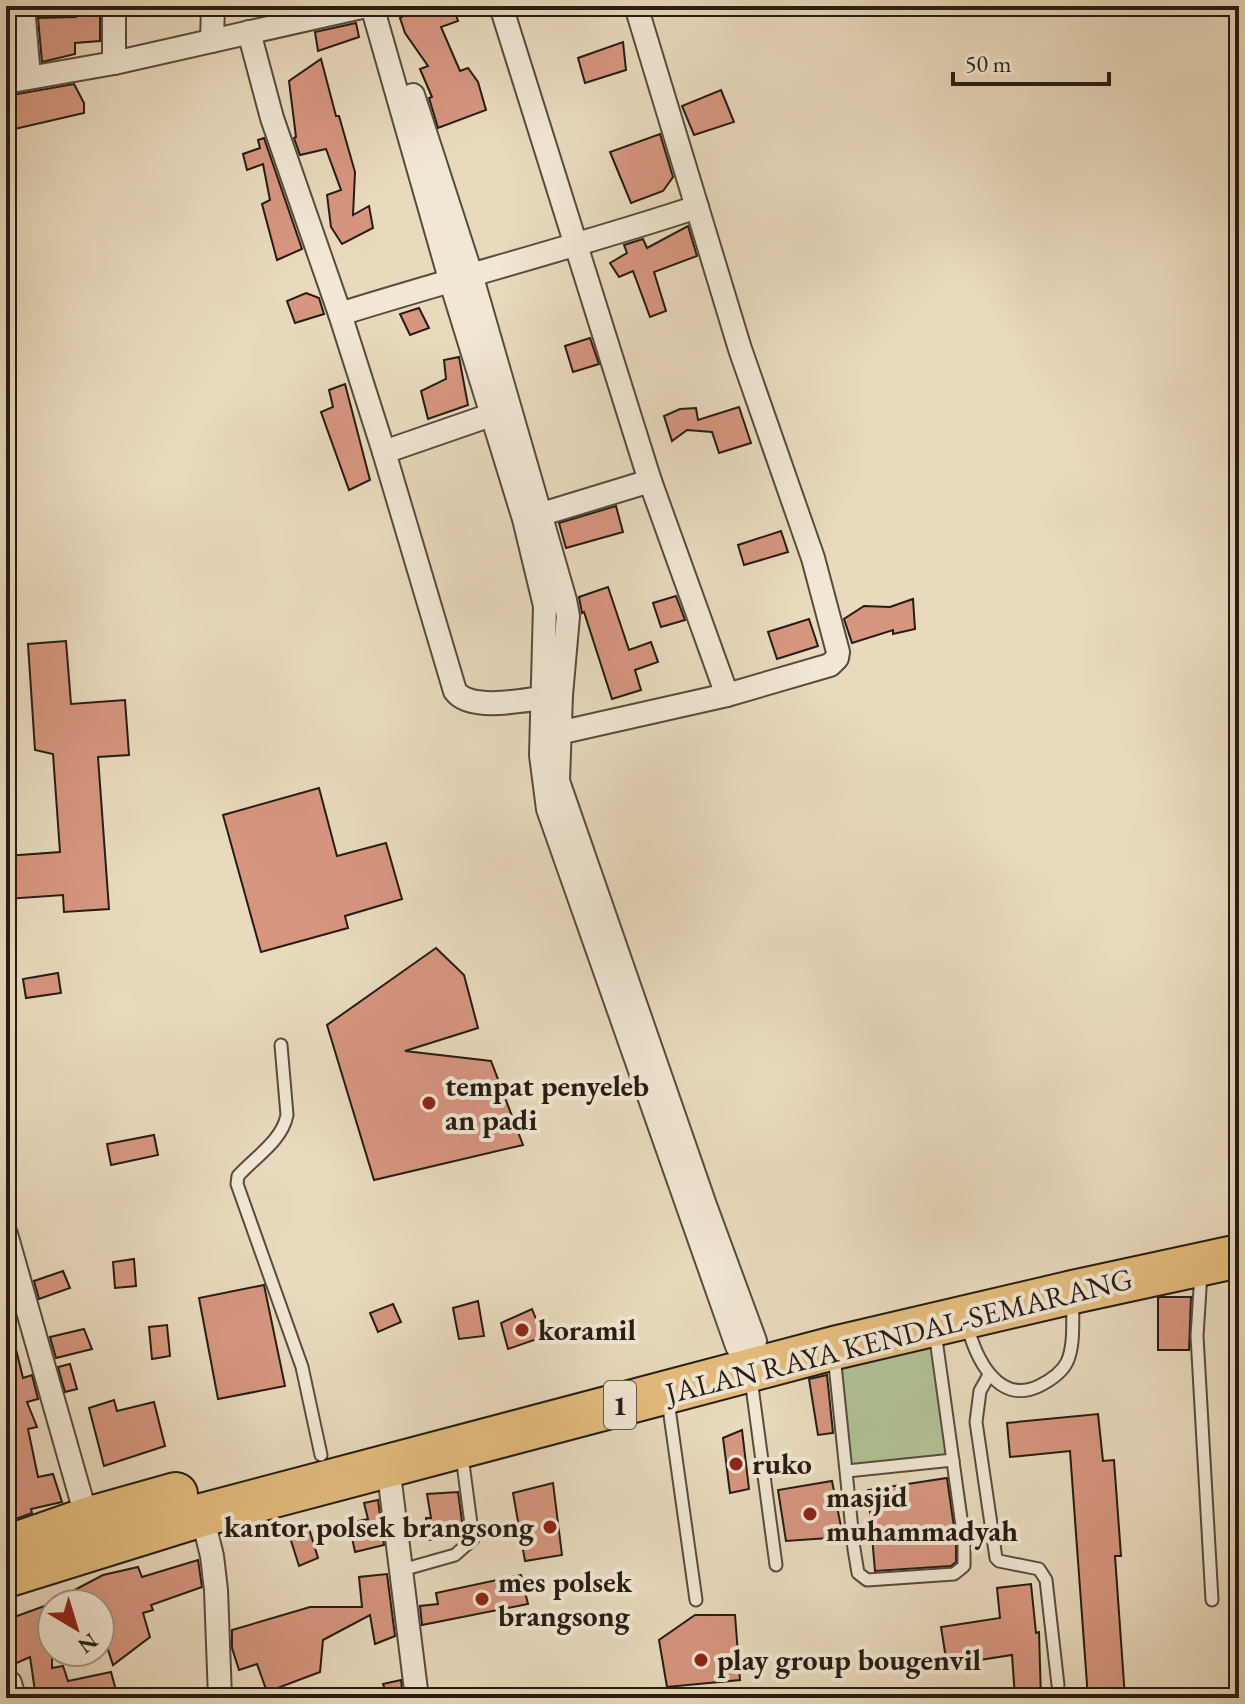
<svg xmlns="http://www.w3.org/2000/svg" width="1245" height="1704" font-family="'EB Garamond',serif">
  <style>
    .green { fill: #b1c195; stroke: #6b6e54; stroke-width: 2 }
    .building { fill: #d79680; stroke: #251c14; stroke-width: 2 }
    .lines { fill: none; stroke-linecap: round; stroke-linejoin: round }
    .lane-casing { stroke: #564c3e; stroke-width: 15 }
    .street-casing { stroke: #564c3e; stroke-width: 26 }
    .highway-casing { stroke: #251c14; stroke-width: 46 }
    .lane { stroke: #f1e7d4; stroke-width: 11 }
    .street { stroke: #f1e7d4; stroke-width: 22 }
    .highway { stroke: #e4bd7e; stroke-width: 42 }
    .poi-dot { fill: #8f2418; stroke: #f1e7d4; stroke-width: 3 }
    .labels { text-anchor: middle; stroke-width: 8; stroke-linejoin: round; paint-order: stroke }
    .shield { fill: #f1e7d4; stroke: #62594e; stroke-width: 2 }
    .shield-label { font-size: 28px; font-weight: bold; fill: #251c14 }
    .poi-label { font-size: 30px; font-weight: bold; fill: #251c14; stroke: #f1e7d4; text-anchor: start }
    .street-label { font-size: 30px; fill: #251c14; stroke: #f1e7d4 }
  </style>
  <rect width="100%" height="100%" fill="#e9dabd"/>
  <filter id="stains"><feTurbulence type="fractalNoise" baseFrequency=".0025" numOctaves="4"/><feColorMatrix values="0 0 0 0 .2 0 0 0 0 .09 0 0 0 0 .02 0 0 0 .5 -.17"/></filter>
  <radialGradient id="worn" r=".72"><stop offset=".6" stop-color="#630" stop-opacity="0"/><stop offset="1" stop-color="#630" stop-opacity=".3"/></radialGradient>
  <path class="green" d="M934 1324 953 1460 847 1471 834 1348Z"/>
  <g class="building">
    <path d="M76 6H100V41L75 43V54L42 62 38 18 76 17Z"/>
    <path d="M403 6H453L458 21 441 27 460 71 468 68 478 82 486 110 438 128 429 98 432 97 420 69 428 66 405 33 400 18 405 15Z"/>
    <path d="M356 23 359 37 318 51 315 32Z"/>
    <path d="M623 42 626 70 585 83 578 58Z"/>
    <path d="M321 59 336 116H339L355 172 353 215 369 206 373 228 342 244 331 227 327 195 341 190 326 149 300 155 294 138 296 137 289 81Z"/>
    <path d="M74 84 84 103V113L6 131V96Z"/>
    <path d="M721 90 734 122 694 135 682 106Z"/>
    <path d="M660 134 673 177 663 191 631 203 610 152Z"/>
    <path d="M264 138 302 249 277 260 262 204 270 200 263 164 247 170 243 154 260 148 258 140Z"/>
    <path d="M688 226 697 256 654 272 666 311 650 317 633 271 619 277 610 263 627 253 624 245 643 239 647 248Z"/>
    <path d="M306 293 319 298 324 314 295 323 287 301Z"/>
    <path d="M419 308 429 328 410 335 400 314Z"/>
    <path d="M590 338 599 364 573 372 565 346Z"/>
    <path d="M459 357 468 405 428 419 421 391 446 379 444 360Z"/>
    <path d="M345 384 370 480 349 490 321 412 333 407 329 390Z"/>
    <path d="M739 407 751 443 719 453 712 432 687 430 672 441 664 416 680 409 696 408 698 420Z"/>
    <path d="M616 506 623 532 566 548 559 523Z"/>
    <path d="M781 531 788 552 744 565 738 545Z"/>
    <path d="M608 587 629 650 651 642 658 662 635 670 641 690 612 699 584 612 582 613 579 597Z"/>
    <path d="M676 596 685 620 661 627 653 603Z"/>
    <path d="M913 599 915 629 893 634V630L852 643 844 619 864 606 890 607Z"/>
    <path d="M809 619 818 646 777 659 768 632Z"/>
    <path d="M66 641 71 704 125 700 129 755 98 757 109 909 64 912 63 895 6 899V856L60 852 53 754 35 750 28 644Z"/>
    <path d="M319 788 337 856 386 843 402 899 345 916 348 928 261 952 223 815Z"/>
    <path d="M436 948 464 975 478 1028 405 1051 491 1061 523 1145 374 1180 327 1025Z"/>
    <path d="M58 973 61 993 26 998 23 979Z"/>
    <path d="M154 1135 158 1155 111 1165 107 1144Z"/>
    <path d="M134 1259 136 1286 115 1288 113 1262Z"/>
    <path d="M63 1271 70 1288 39 1299 34 1281Z"/>
    <path d="M264 1285 285 1386 218 1399 199 1298Z"/>
    <path d="M1161 1297H1191L1189 1350H1158V1298Z"/>
    <path d="M478 1301 484 1336 459 1339 453 1308Z"/>
    <path d="M393 1304 401 1322 378 1332 370 1313Z"/>
    <path d="M532 1309 543 1337 508 1349 501 1323Z"/>
    <path d="M167 1325 170 1356 152 1359 149 1327Z"/>
    <path d="M84 1329 92 1349 56 1358 50 1337Z"/>
    <path d="M6 1333H12L23 1378 32 1375 38 1399 27 1402 37 1427 28 1429 38 1477 53 1474 62 1502 31 1509 32 1513 13 1520 6 1505Z"/>
    <path d="M70 1364 77 1389 65 1392 58 1367Z"/>
    <path d="M827 1375 833 1433 818 1435 809 1379Z"/>
    <path d="M114 1400 117 1411 154 1402 165 1446 104 1466 89 1408Z"/>
    <path d="M1098 1414 1103 1461 1114 1460 1121 1556H1115L1125 1698H1088L1070 1451 1010 1457 1007 1423Z"/>
    <path d="M742 1430 749 1489 730 1493 723 1438Z"/>
    <path d="M947 1478 956 1541V1562L951 1566 875 1571 868 1490Z"/>
    <path d="M832 1481 843 1537 786 1541 778 1490Z"/>
    <path d="M553 1483 562 1555 525 1561 513 1493Z"/>
    <path d="M458 1492 464 1536 428 1540 426 1518H431L427 1494Z"/>
    <path d="M378 1500 384 1545 355 1552 349 1523 368 1519 364 1503Z"/>
    <path d="M307 1522 318 1558 299 1566 288 1531Z"/>
    <path d="M198 1560 202 1587 151 1605 153 1610 143 1613 150 1637 113 1665 100 1625V1604H52V1668L63 1666 68 1681 111 1672 118 1698H36L30 1657 10 1666 6 1656V1620L50 1604H48L103 1575 138 1567 142 1577Z"/>
    <path d="M387 1574 395 1636 375 1644 370 1615 323 1640 320 1672 267 1692 257 1664 239 1670 232 1648V1630L310 1607H362L359 1577Z"/>
    <path d="M521 1575 528 1604 422 1625 420 1606 438 1604 436 1593Z"/>
    <path d="M1031 1584 1036 1633 1039 1632 1041 1698H1015L1012 1655 947 1665 941 1627 1000 1618 997 1588Z"/>
    <path d="M695 1615H735L740 1680 667 1687 659 1640Z"/>
    <path d="M401 1680 403 1698H388L383 1684Z"/>
  </g>
  <g class="lines">
    <defs>
      <g id="lane">
        <path d="M281 1045 287 1115C282 1141 255 1157 238 1176L237 1184 302 1367 321 1455"/>
        <path d="M1201 1273 1197 1336 1212 1600"/>
        <path d="M967 1324C975 1356 997 1406 1039 1386 1049 1381 1062 1372 1067 1362 1075 1345 1072 1319 1073 1300"/>
        <path d="M834 1355 854 1549 858 1573 867 1580 954 1574 964 1566V1540L935 1332"/>
        <path d="M989 1375 980 1391 976 1422 996 1558 999 1561 1039 1569 1046 1580 1058 1685"/>
        <path d="M751 1379 776 1565"/>
        <path d="M668 1401 696 1600"/>
        <path d="M847 1471 953 1460"/>
        <path d="M402 1570 455 1555 473 1539 462 1456"/>
      </g>
      <g id="street">
        <path d="M23 6 29 77"/>
        <path d="M114 6V63"/>
        <path d="M372 6 450 279 524 519 545 606 541 755 548 809 737 1346"/>
        <path d="M501 6 650 481 727 695"/>
        <path d="M249 32 272 118 340 314C458 277 579 246 697 207"/>
        <path d="M212 41 213 6"/>
        <path d="M6 82 114 63 366 6"/>
        <path d="M413 95 471 274 565 600 568 616 561 695 558 781 705 1205 755 1341"/>
        <path d="M340 314 384 452 491 415"/>
        <path d="M384 452 455 691C471 713 530 699 556 696"/>
        <path d="M529 518 650 481"/>
        <path d="M545 736 727 695 830 665 837 658 838 652 813 558 740 349 636 6"/>
        <path d="M6 1234 87 1519"/>
        <path d="M388 1466 417 1698"/>
        <path d="M202 1515 212 1556 216 1590 220 1698"/>
        <path d="M10 1683 14 1698"/>
      </g>
      <g id="highway">
        <path d="M7 1547 87 1519 176 1494"/>
        <path d="M6 1576 202 1515 834 1348 1073 1292 1239 1256"/>
      </g>
    </defs>
    <use href="#lane" class="lane-casing"/>
    <use href="#street" class="street-casing"/>
    <use href="#highway" class="highway-casing"/>
    <use href="#lane" class="lane"/>
    <use href="#street" class="street"/>
    <use href="#highway" class="highway"/>
  </g>
  <g class="poi-dot">
    <circle cx="429" cy="1103" r="8"/>
    <circle cx="522" cy="1330" r="8"/>
    <circle cx="736" cy="1464" r="8"/>
    <circle cx="810" cy="1514" r="8"/>
    <circle cx="550" cy="1527" r="8"/>
    <circle cx="482" cy="1599" r="8"/>
    <circle cx="701" cy="1660" r="8"/>
  </g>
  <g class="labels">
    <rect class="shield" x="604" y="1381" width="32" height="48" rx="6"/>
    <g class="shield-label">
      <text x="620" y="1415">1</text>
    </g>
    <g class="poi-label">
      <text x="445" y="1096">tempat penyeleb<tspan x="445" dy="34">an padi</tspan></text>
      <text x="538" y="1340">koramil</text>
      <text x="752" y="1474">ruko</text>
      <text x="826" y="1507">masjid<tspan x="826" dy="34">muhammadyah</tspan></text>
      <text x="534" y="1537" text-anchor="end">kantor polsek brangsong</text>
      <text x="498" y="1592">mes polsek<tspan x="498" dy="34">brangsong</tspan></text>
      <text x="717" y="1670">play group bougenvil</text>
    </g>
    <g class="street-label">
      <text transform="translate(899 1336) rotate(-14)" y="10">JALAN RAYA KENDAL-SEMARANG</text>
    </g>
  </g>
  <rect width="1245" height="1704" fill="none" stroke="#e9dabd" stroke-width="32"/>
  <rect x="8" y="8" width="1229" height="1688" fill="none" stroke="#251c14" stroke-width="4"/>
  <rect x="16" y="16" width="1213" height="1672" fill="none" stroke="#251c14" stroke-width="2"/>
  <g transform="translate(76 1628) rotate(142)"><circle r="38" fill="#f1e7d4" stroke="#9f9687" stroke-width="2"/>
  <path d="M0-6L14 30L0 20L-14 30Z" fill="#8f2418"/>
  <text y="-12" font-size="22" font-weight="bold" text-anchor="middle" fill="#251c14">N</text>
  </g>
  <path d="M953 72v12h156v-12" fill="none" stroke="#251c14" stroke-width="4"/>
  <text x="965" y="72" font-size="24" fill="#251c14" stroke="#f1e7d4" stroke-width="6" paint-order="stroke">50 m</text>
  <rect width="100%" height="100%" filter="url(#stains)"/>
  <rect width="100%" height="100%" fill="url(#worn)"/>
</svg>
